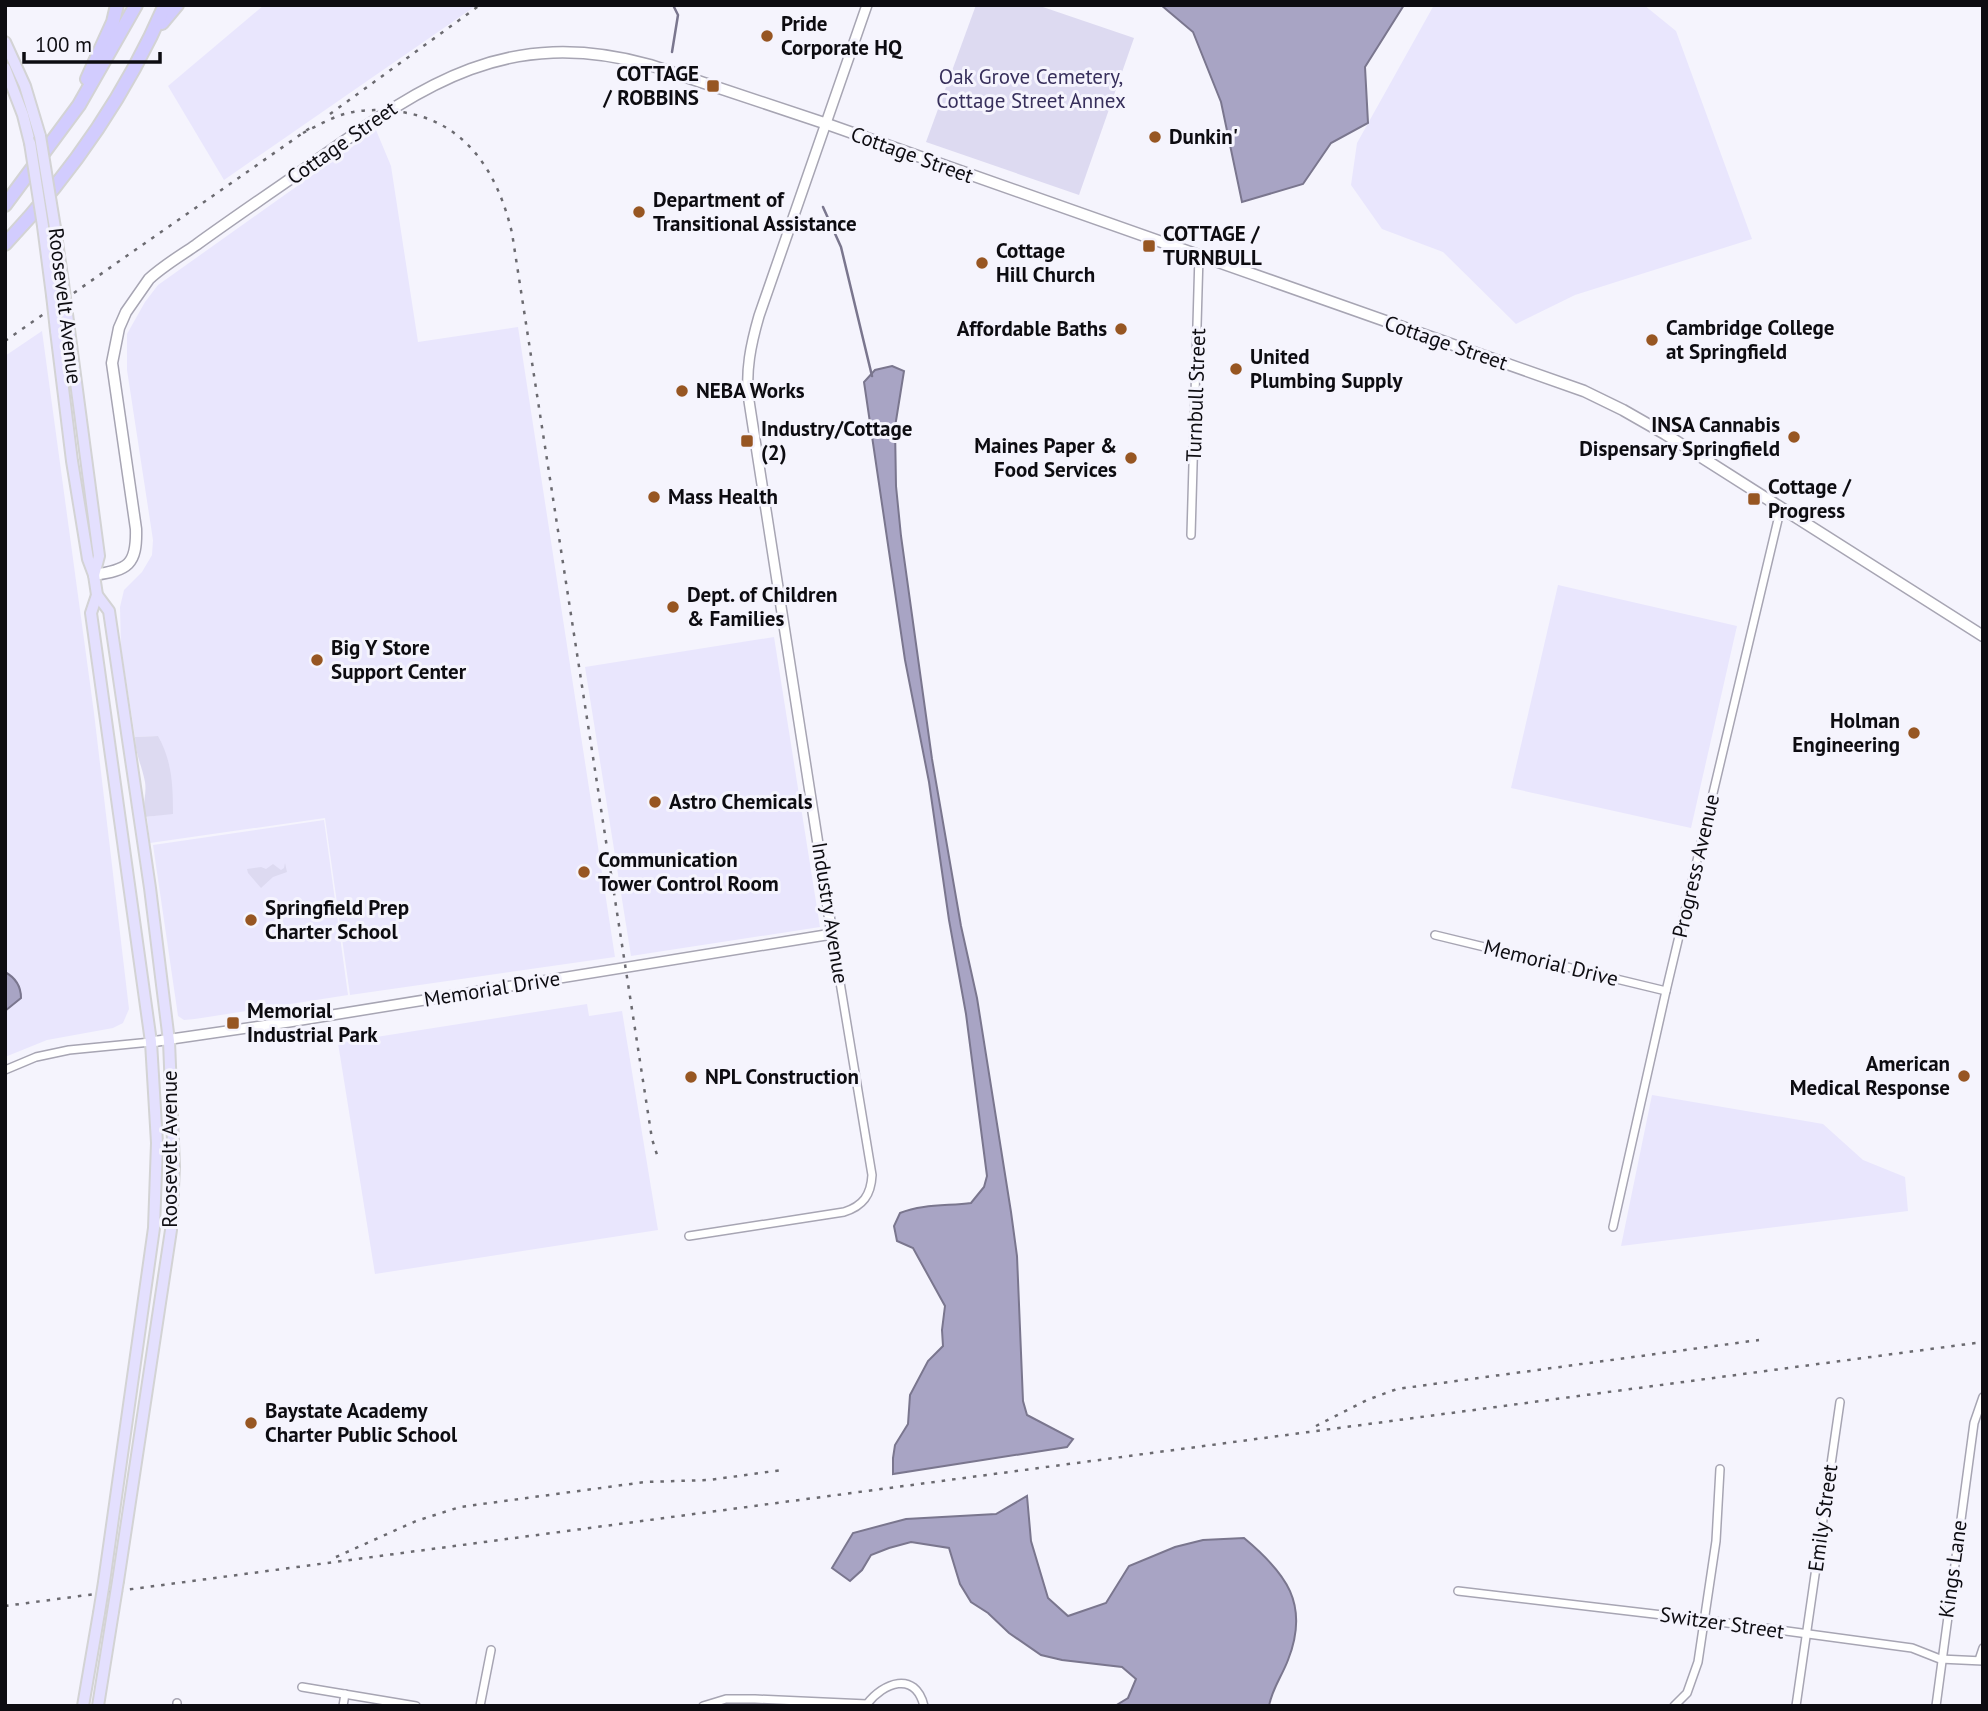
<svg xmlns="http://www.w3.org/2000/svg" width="1988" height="1711" font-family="'PT Sans',sans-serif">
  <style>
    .built { fill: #e9e6fd }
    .green { fill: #dddaf1 }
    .water { fill: #a8a4c4; stroke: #7a768e; stroke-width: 2 }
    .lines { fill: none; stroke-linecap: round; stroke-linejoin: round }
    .stream { stroke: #7a768e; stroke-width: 2.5 }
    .minor-casing { stroke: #a7a5b3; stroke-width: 10 }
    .tertiary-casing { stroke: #a7a5b3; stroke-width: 12 }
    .secondary-casing { stroke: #a7a5b3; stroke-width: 13 }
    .primary-casing { stroke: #d3d3d4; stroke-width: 14 }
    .motorway-casing { stroke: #d3d3d4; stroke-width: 16 }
    .minor { stroke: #fff; stroke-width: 7 }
    .tertiary { stroke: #fff; stroke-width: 9 }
    .secondary { stroke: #fff; stroke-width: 10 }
    .primary { stroke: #e4e0fe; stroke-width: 10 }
    .motorway { stroke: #d2ccfe; stroke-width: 12 }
    .rail { stroke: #6b6a70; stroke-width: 2.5; stroke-dasharray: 3.5 7; stroke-linecap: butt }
    .primary-bridge-casing { stroke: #d3d3d4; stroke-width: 14; stroke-linecap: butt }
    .primary-bridge { stroke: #e4e0fe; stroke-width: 10 }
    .poi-dot { fill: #975622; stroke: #f5f4fd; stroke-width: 2.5 }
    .labels { text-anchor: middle; stroke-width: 6; stroke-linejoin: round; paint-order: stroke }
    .poi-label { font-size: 21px; font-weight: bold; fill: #0d0c11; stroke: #f5f4fd; text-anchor: start }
    .park-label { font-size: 21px; fill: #372f5b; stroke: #f5f4fd }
    .street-label { font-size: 21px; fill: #0d0c11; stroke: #f5f4fd }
  </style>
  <rect width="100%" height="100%" fill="#f5f4fd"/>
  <g class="built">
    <path d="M264 5H477L224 180 168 86Z"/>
    <path d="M1434 5H1644L1676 31 1752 239 1575 295 1516 324 1443 252 1382 229 1351 185 1357 143Z"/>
    <path d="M376 130 391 166 418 342 518 327 615 957 350 995 325 818 150 843 147 817 173 813 158 736 135 737 121 648 120 607 124 590 142 572 152 555 153 540 127 370V334L145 302 158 285Z"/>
    <path d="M42 331 94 713 129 1009 123 1023 113 1028 47 1040 5 1057V356Z"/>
    <path d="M1558 585 1737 626 1691 828 1511 788Z"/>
    <path d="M774 637 820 927 631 956 585 667Z"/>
    <path d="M324 820 348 995 195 1019 184 1020 178 1016 153 845Z"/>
    <path d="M587 1004 589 1016 622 1011 658 1230 375 1274 338 1043Z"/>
    <path d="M1652 1095 1823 1124 1863 1160 1905 1177 1908 1211 1621 1246Z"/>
  </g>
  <g class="green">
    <path d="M976 5H1037L1134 38 1079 195 926 142Z"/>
    <path d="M158 736C172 761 173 785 173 814L145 817C142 804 147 794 145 782 142 766 135 753 135 737Z"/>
    <path d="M285 863 287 872 273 877 261 888 248 873 247 869 261 867 266 869 273 864 281 870 284 868Z"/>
  </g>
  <g class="water">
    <path d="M1161 5H1404L1365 67 1368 123 1331 143 1303 184 1242 202 1221 102 1193 32Z"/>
    <path d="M892 366 904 371 895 427 896 486 901 536 932 759 961 926 977 998 1011 1212 1017 1256 1023 1401 1027 1415 1073 1439 1067 1447 893 1474V1458L895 1445 908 1424 910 1395 928 1361 943 1346 942 1330 945 1306 913 1248 897 1241 894 1226 900 1213C922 1204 948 1206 971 1203L984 1187 987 1176 966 1014 949 920 929 782 905 660 864 382 875 370Z"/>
    <path d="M5 972C16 978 21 986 21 998L5 1011Z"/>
    <path d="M1027 1496 1031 1541 1048 1598 1068 1616 1106 1603 1129 1566 1175 1547 1203 1540 1244 1538C1286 1573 1310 1604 1288 1660 1282 1676 1272 1689 1269 1706H1115L1128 1698 1136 1679 1122 1667 1062 1660 1041 1655 1009 1633 988 1613 971 1602 960 1584 949 1548 911 1542 889 1548 871 1555 862 1570 850 1581 832 1568 853 1533 906 1519 996 1514Z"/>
  </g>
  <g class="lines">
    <g class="stream">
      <path d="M672 52 678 15 673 5"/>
      <path d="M823 207 841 247 872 376"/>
    </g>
    <defs>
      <g id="minor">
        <path d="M1191 535 1199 255"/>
        <path d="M1435 935 1666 991"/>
        <path d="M5 1070 36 1057 69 1050 151 1042"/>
        <path d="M1613 1227 1666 991 1781 507"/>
        <path d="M689 1236 844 1212C863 1206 871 1195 872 1175L832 934"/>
        <path d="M1458 1591 1705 1620 1912 1648 1940 1659 1983 1661"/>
        <path d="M1979 1660 1983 1648"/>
        <path d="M302 1687 416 1706"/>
        <path d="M867 1704C883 1683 915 1670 924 1706"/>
        <path d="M177 1706V1703"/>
        <path d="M343 1706 345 1694"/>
        <path d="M480 1706 491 1650"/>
        <path d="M703 1706 726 1699H755L867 1704"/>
        <path d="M1674 1706 1687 1693 1698 1662 1716 1541 1720 1469"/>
        <path d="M1796 1706 1840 1402"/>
        <path d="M1936 1706 1974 1423 1983 1397"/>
      </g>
      <path id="tertiary" d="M151 1042 289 1022 832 934 749 401C745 371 751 344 759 316L867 5"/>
      <path id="secondary" d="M94 575C128 570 137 565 136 529L112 363 119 328 126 312 149 279C163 266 180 256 196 245 225 224 254 204 283 184 406 99 491 21 650 65L827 124 1584 391 1623 410 1665 434 1983 636"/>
      <g id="primary">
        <path d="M5 42 25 86 40 136"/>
        <path d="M5 68 23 115 30 143"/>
        <path d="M43 226 52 295"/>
        <path d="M55 228 63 283"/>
        <path d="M68 322 99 556 94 575"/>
        <path d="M56 331 72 461 88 559 94 575 97 595 109 611 150 888 169 1041 174 1167 171 1230 118 1581"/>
        <path d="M97 595 91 613 151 1042 157 1143 154 1228 104 1582"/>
        <path d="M83 1706 99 1613"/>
        <path d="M98 1706 113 1612"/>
      </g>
      <g id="motorway">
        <path d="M162 23 177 5"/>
        <path d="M87 79 113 22 117 5"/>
        <path d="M5 205 79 105 136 5"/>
        <path d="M5 244C70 175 127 93 165 5"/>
      </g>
    </defs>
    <use href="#minor" class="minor-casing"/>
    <use href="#tertiary" class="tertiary-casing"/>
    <use href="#secondary" class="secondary-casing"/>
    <use href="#primary" class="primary-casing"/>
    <use href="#motorway" class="motorway-casing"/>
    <use href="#minor" class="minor"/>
    <use href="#tertiary" class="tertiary"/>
    <use href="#secondary" class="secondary"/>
    <use href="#primary" class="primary"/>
    <use href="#motorway" class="motorway"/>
    <g class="rail">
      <path d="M330 114 480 5"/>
      <path d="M303 133C319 125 335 115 353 112 368 109 385 110 401 112 466 121 498 173 512 233L652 1139 658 1158"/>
      <path d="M5 341 310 128"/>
      <path d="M1316 1426 1367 1400 1397 1389 1759 1340"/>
      <path d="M336 1557 416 1521 460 1507 645 1482 709 1480 782 1470"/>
      <path d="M5 1606 1983 1342"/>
    </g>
    <defs>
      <g id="primary-bridge">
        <path d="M40 136 55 228"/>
        <path d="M30 143 43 226"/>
        <path d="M63 283 68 322"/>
        <path d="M52 295 56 331"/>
        <path d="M113 1612 118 1581"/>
        <path d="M99 1613 104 1582"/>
      </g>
    </defs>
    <use href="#primary-bridge" class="primary-bridge-casing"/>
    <use href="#primary-bridge" class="primary-bridge"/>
  </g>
  <g class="poi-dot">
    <circle cx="767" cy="36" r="7"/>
    <rect x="706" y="79" width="14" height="14" rx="3.5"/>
    <circle cx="1155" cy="137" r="7"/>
    <circle cx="639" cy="212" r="7"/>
    <rect x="1142" y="239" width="14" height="14" rx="3.5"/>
    <circle cx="982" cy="263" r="7"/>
    <circle cx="1121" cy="329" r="7"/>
    <circle cx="1652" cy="340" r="7"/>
    <circle cx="1236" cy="369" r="7"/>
    <circle cx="682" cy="391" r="7"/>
    <circle cx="1794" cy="437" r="7"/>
    <rect x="740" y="434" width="14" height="14" rx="3.5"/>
    <circle cx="1131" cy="458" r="7"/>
    <circle cx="654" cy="497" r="7"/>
    <rect x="1747" y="492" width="14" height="14" rx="3.5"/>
    <circle cx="673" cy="607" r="7"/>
    <circle cx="317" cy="660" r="7"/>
    <circle cx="1914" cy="733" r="7"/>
    <circle cx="655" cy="802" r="7"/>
    <circle cx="584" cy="872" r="7"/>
    <circle cx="251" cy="920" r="7"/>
    <rect x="226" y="1016" width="14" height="14" rx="3.5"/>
    <circle cx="1964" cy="1076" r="7"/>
    <circle cx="691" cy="1077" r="7"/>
    <circle cx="251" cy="1423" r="7"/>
  </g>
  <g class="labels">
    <g class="poi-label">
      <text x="781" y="31">Pride<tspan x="781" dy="24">Corporate HQ</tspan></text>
      <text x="699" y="81" text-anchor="end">COTTAGE<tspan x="699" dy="24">/ ROBBINS</tspan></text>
      <text x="1169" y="144">Dunkin'</text>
      <text x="653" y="207">Department of<tspan x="653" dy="24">Transitional Assistance</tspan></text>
      <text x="1163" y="241">COTTAGE /<tspan x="1163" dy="24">TURNBULL</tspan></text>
      <text x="996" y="258">Cottage<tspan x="996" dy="24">Hill Church</tspan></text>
      <text x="1666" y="335">Cambridge College<tspan x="1666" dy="24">at Springfield</tspan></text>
      <text x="1107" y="336" text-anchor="end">Affordable Baths</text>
      <text x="1250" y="364">United<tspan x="1250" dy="24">Plumbing Supply</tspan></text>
      <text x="696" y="398">NEBA Works</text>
      <text x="1780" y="432" text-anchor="end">INSA Cannabis<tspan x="1780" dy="24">Dispensary Springfield</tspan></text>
      <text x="761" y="436">Industry/Cottage<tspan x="761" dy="24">(2)</tspan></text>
      <text x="1117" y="453" text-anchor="end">Maines Paper &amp;<tspan x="1117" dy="24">Food Services</tspan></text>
      <text x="1768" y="494">Cottage /<tspan x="1768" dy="24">Progress</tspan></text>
      <text x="668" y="504">Mass Health</text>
      <text x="687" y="602">Dept. of Children<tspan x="687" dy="24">&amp; Families</tspan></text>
      <text x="331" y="655">Big Y Store<tspan x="331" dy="24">Support Center</tspan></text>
      <text x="1900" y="728" text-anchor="end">Holman<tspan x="1900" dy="24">Engineering</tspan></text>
      <text x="669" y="809">Astro Chemicals</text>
      <text x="598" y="867">Communication<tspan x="598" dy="24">Tower Control Room</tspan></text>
      <text x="265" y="915">Springfield Prep<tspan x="265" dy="24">Charter School</tspan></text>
      <text x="247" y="1018">Memorial<tspan x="247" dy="24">Industrial Park</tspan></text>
      <text x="1950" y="1071" text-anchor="end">American<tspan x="1950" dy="24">Medical Response</tspan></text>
      <text x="705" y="1084">NPL Construction</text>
      <text x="265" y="1418">Baystate Academy<tspan x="265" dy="24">Charter Public School</tspan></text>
    </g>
    <g class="park-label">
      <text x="1031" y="84">Oak Grove Cemetery,<tspan x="1031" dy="24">Cottage Street Annex</tspan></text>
    </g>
    <g class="street-label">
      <text transform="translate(342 143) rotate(-35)" y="7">Cottage Street</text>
      <text transform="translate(912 155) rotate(20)" y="7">Cottage Street</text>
      <text transform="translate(65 306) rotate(83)" y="7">Roosevelt Avenue</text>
      <text transform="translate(1446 343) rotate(19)" y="7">Cottage Street</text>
      <text transform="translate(1196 395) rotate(-88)" y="7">Turnbull Street</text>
      <text transform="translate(1696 866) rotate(-77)" y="7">Progress Avenue</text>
      <text transform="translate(830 913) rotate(81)" y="7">Industry Avenue</text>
      <text transform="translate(1551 963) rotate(14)" y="7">Memorial Drive</text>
      <text transform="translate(492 989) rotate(-9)" y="7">Memorial Drive</text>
      <text transform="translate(170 1149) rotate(-90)" y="7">Roosevelt Avenue</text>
      <text transform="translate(1823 1518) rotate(-82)" y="7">Emily Street</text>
      <text transform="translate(1953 1569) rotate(-82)" y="7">Kings Lane</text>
      <text transform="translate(1722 1623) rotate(8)" y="7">Switzer Street</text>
    </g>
  </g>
  <rect width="1988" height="1711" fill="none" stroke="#0d0c11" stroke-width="14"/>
  <path d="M24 52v10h136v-10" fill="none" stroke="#0d0c11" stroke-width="3.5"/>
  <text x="35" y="52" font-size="21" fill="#0d0c11" stroke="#f5f4fd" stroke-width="5" paint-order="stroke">100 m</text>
</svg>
